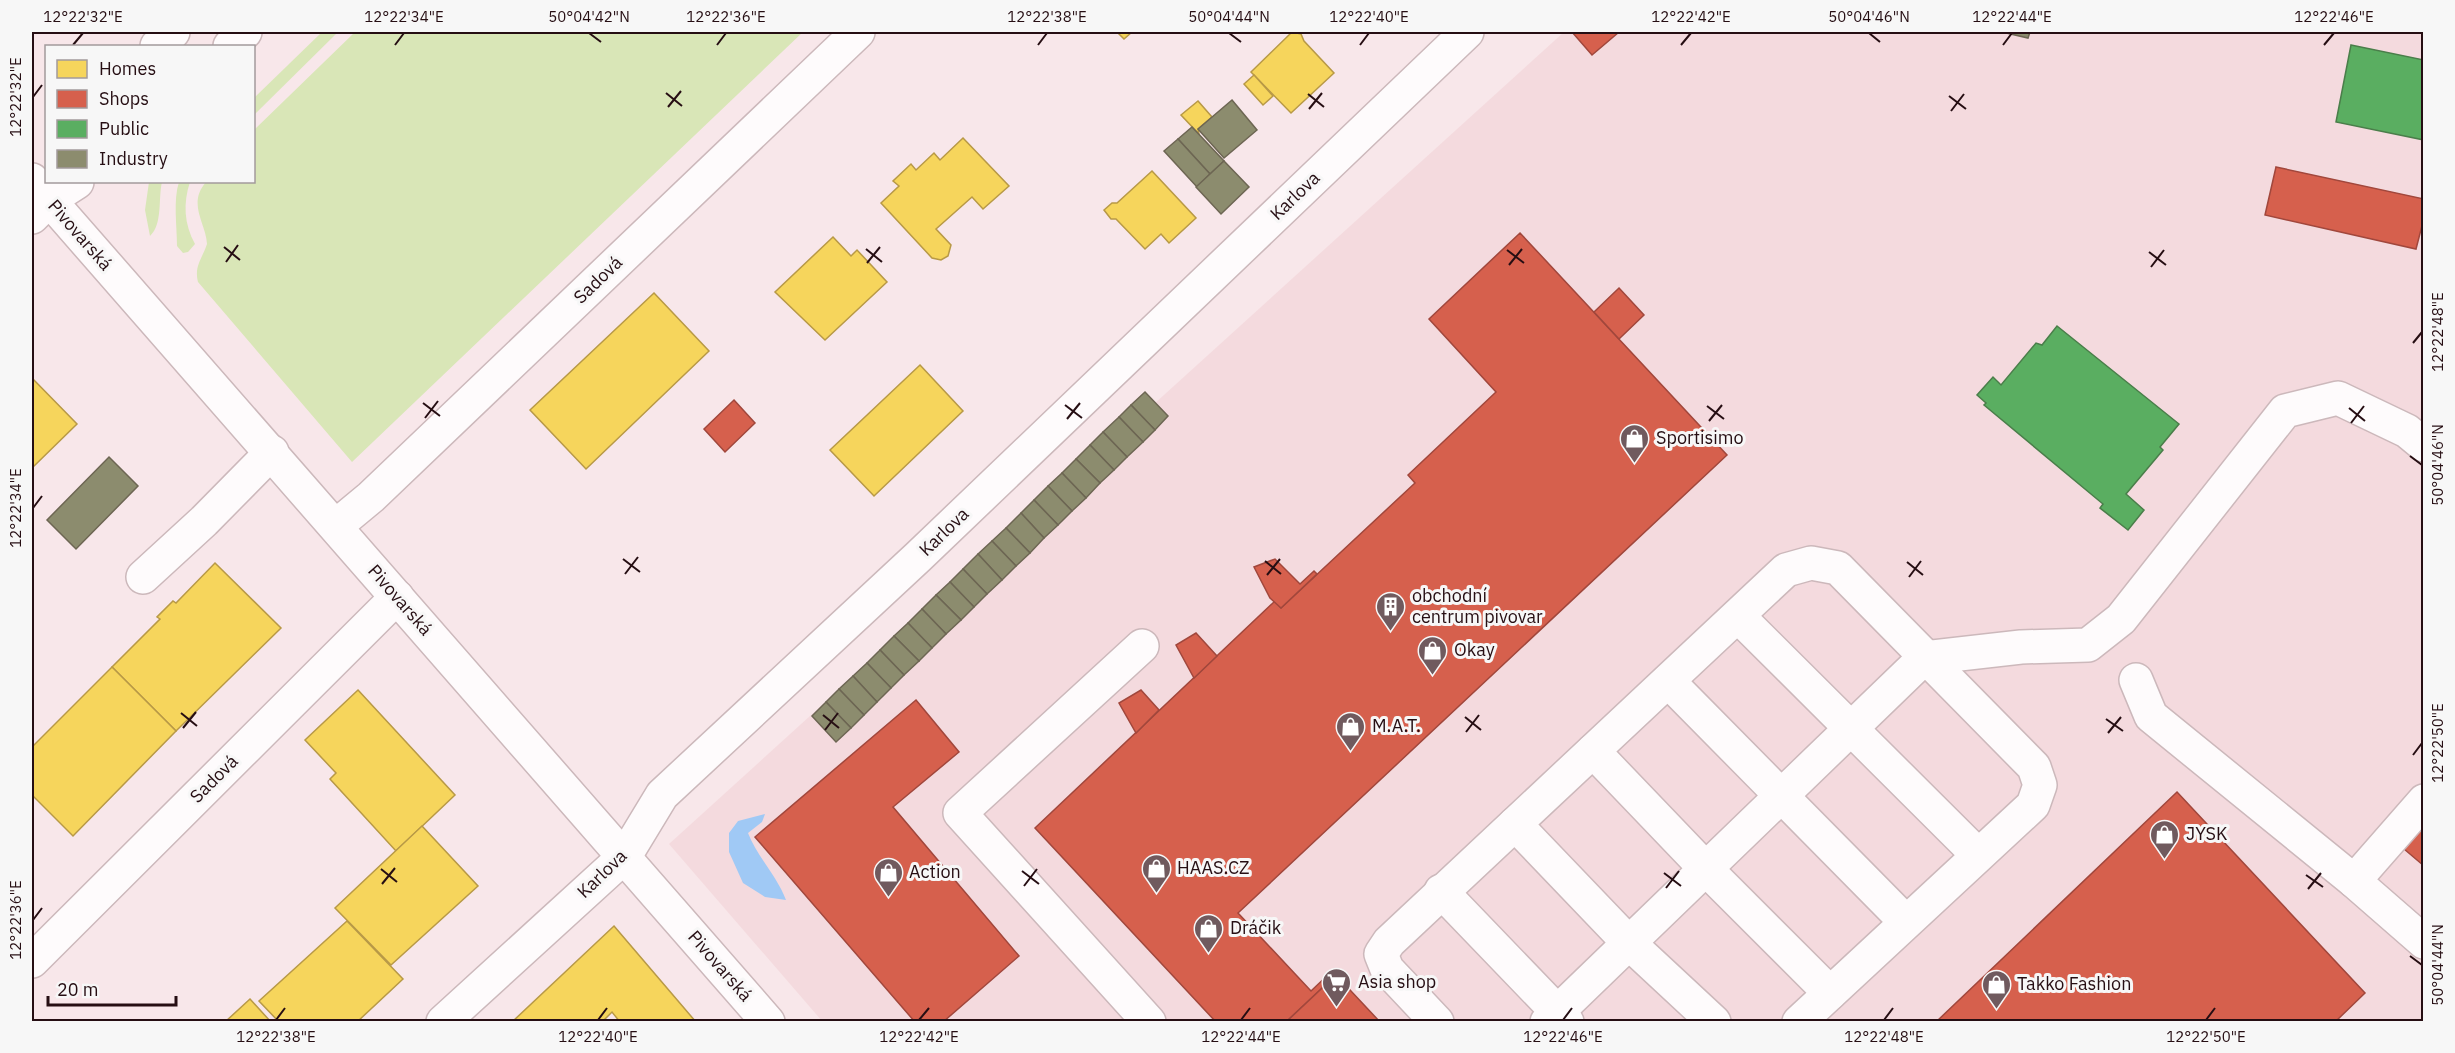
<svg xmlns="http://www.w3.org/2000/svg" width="2455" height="1053" font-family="'IBM Plex Sans',sans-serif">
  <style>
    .built { fill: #f4dade }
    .green { fill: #d9e6b7 }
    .water { fill: #a0c9f5 }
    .homes { fill: #f6d55c; stroke: #b89946; stroke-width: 1.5 }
    .shops { fill: #d6604d; stroke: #a1473c; stroke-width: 1.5 }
    .public { fill: #5aae61; stroke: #4a7e4a; stroke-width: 1.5 }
    .industry { fill: #8c8c6e; stroke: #6d6653; stroke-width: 1.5 }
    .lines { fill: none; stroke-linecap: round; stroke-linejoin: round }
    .minor-casing { stroke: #ccb8bb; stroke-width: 36 }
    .major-casing { stroke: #ccb8bb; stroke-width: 36 }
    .minor { stroke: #fefbfc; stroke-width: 33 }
    .major { stroke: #fefbfc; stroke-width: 33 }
    .ticks { fill: none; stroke: #260e13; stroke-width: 2 }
    .labels { text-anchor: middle; stroke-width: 6; stroke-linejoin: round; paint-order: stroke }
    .street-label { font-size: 18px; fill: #260e13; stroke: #f7f7f7 }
    .poi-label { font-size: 18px; fill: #260e13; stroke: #f7f7f7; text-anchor: start }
    .neatline { fill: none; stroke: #260e13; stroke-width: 2 }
    .ticks-label { font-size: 15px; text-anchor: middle; fill: #260e13 }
  </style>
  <rect width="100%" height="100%" fill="#f8e7ea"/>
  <path class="built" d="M1564 32H2423V1021H822L669 844Z"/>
  <g class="green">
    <path d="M322 32H338L254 115V98Z"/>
    <path d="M355 32H803L352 462 198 282C194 266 202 259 207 244 206 223 187 204 206 182H254V130Z"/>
    <path d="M149 182H162C158 198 163 224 150 236L145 210Z"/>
    <path d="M179 182H190C183 203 184 224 195 244L188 252 183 253 177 246C177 226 173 200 179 182Z"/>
  </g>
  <path class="water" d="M765 814 762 822 748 833C758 858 777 876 786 900L765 897 743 883 729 852V833L738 821Z"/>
  <g class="homes">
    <path d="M1117 32H1132L1124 39Z"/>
    <path d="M1292 32 1301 34 1304 41 1334 73 1291 113 1251 72Z"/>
    <path d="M1254 75 1273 96 1263 105 1244 84Z"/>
    <path d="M1198 101 1212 117 1198 129 1199 134 1181 115Z"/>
    <path d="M963 138 1009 186 983 209 972 197 936 229 951 245 948 256 941 260 932 258 881 203 899 186 893 181 911 164 916 170 934 153 940 160Z"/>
    <path d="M1152 171 1196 218 1169 243 1161 234 1145 249 1116 219H1111L1104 210 1112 203H1117Z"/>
    <path d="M833 237 851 256 857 250 887 282 825 340 775 292Z"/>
    <path d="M654 293 709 351 586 469 530 410Z"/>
    <path d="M920 365 963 411 874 496 830 450Z"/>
    <path d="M32 378 77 424 32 468Z"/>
    <path d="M215 563 281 628 176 731 112 667 160 619 157 617 173 601 176 603Z"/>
    <path d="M112 667 176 731 73 836 32 795V747Z"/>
    <path d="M358 690 455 795 396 851 330 779 336 773 305 740Z"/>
    <path d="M422 826 478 886 391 965 335 908Z"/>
    <path d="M347 921 403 979 357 1022H279L259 1001Z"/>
    <path d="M614 926 696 1022H620L612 1012 602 1022H512Z"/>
    <path d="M250 999 271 1022H225Z"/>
  </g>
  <g class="shops">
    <path d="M1572 32H1619L1592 55Z"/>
    <path d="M2276 167 2424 199V218L2416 249 2265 215Z"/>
    <path d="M1520 233 1727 455 1238 913 1311 991 1332 971 1336 975 1286 1022H1216L1035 828 1275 601 1281 608 1415 483 1408 475 1496 392 1429 319Z"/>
    <path d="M1619 288 1644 315 1619 339 1594 312Z"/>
    <path d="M734 400 755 423 725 452 704 429Z"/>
    <path d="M1275 559 1300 584 1314 571 1317 574 1281 608 1270 598 1254 567Z"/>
    <path d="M1196 633 1217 656 1194 678 1176 645Z"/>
    <path d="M1141 690 1159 710 1136 733 1119 703Z"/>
    <path d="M916 700 959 752 893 807 1019 956 943 1022H915L755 837Z"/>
    <path d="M2177 792 2365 993 2335 1022H1936Z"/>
    <path d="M2424 813V866L2397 843Z"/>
    <path d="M1336 975 1380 1022H1286Z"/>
  </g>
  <g class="public">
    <path d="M2351 45 2424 60V140L2336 122Z"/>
    <path d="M2057 326 2179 424 2160 447 2163 450 2126 494 2144 510 2128 530 2100 508 2103 504 1984 405 1986 403 1977 395 1993 377 2001 385 2036 343 2042 345Z"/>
  </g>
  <g class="industry">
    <path d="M2002 32H2030L2028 38Z"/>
    <path d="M1232 100 1257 130 1224 158 1198 129Z"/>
    <path d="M1192 127 1224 161 1210 174 1178 139Z"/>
    <path d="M1178 139 1210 174 1197 187 1164 151Z"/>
    <path d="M1224 161 1249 187 1221 214 1196 187Z"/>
    <path d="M1145 392 1168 416 1155 430 1131 405Z"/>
    <path d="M1131 405 1155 430 1143 442 1119 417Z"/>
    <path d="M1119 417 1143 442 1127 457 1103 432Z"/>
    <path d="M1103 432 1127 457 1114 470 1090 445Z"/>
    <path d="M1090 445 1114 470 1100 483 1076 459Z"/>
    <path d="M109 457 138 486 76 549 47 520Z"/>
    <path d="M1076 459 1100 483 1086 498 1062 473Z"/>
    <path d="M1062 473 1086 498 1072 511 1048 486Z"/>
    <path d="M1048 486 1072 511 1058 525 1034 500Z"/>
    <path d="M1034 500 1058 525 1044 538 1021 513Z"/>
    <path d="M1021 513 1044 538 1030 553 1006 528Z"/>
    <path d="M1006 528 1030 553 1016 566 992 541Z"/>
    <path d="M992 541 1016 566 1002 580 978 554Z"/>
    <path d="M978 554 1002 580 987 594 963 569Z"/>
    <path d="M963 569 987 594 974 607 950 582Z"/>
    <path d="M950 582 974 607 961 620 936 595Z"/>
    <path d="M936 595 961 620 946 634 922 609Z"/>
    <path d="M922 609 946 634 932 648 908 623Z"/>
    <path d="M908 623 932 648 919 661 894 636Z"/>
    <path d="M894 636 919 661 904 675 880 650Z"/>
    <path d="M880 650 904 675 891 688 867 663Z"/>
    <path d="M867 663 891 688 877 702 853 676Z"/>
    <path d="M853 676 877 702 864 715 839 689Z"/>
    <path d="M839 689 864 715 851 728 826 702Z"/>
    <path d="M826 702 851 728 836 742 812 716Z"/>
  </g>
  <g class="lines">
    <defs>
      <g id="minor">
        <path d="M32 180 768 1022"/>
        <path d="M336 526 371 497 858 32"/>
        <path d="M143 577 204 521 272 452"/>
        <path d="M1738 616 1978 855"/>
        <path d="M1142 646 960 813 1149 1022"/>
        <path d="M2136 680 2151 716 2354 881 2424 801"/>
        <path d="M1668 681 1906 922"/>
        <path d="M1593 751 1706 869 1830 993"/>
        <path d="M1515 824 1629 943 1714 1022"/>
        <path d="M2354 881 2424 942"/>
        <path d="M1441 891 1567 1022"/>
        <path d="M32 961 397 597"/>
        <path d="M443 1022 625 856 662 795 918 557 1467 32"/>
        <path d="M1437 1022 1387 969 1381 954 1389 942 1786 570 1811 563 1838 568 2034 767 2040 785 2033 805 1799 1022"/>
        <path d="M1547 1022 1924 658 2021 647 2088 645 2121 619 2285 411 2338 398 2407 431 2424 445"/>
      </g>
      <g id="major">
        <path d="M157 46 173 32"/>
        <path d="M230 46 245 32"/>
        <path d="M32 217 49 200 77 182"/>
      </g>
    </defs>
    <use href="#minor" class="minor-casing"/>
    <use href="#major" class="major-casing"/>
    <use href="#minor" class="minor"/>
    <use href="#major" class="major"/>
  </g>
  <path class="ticks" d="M589 33 601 42M1229 33 1241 42M1869 33 1880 42M73 45 83 33M395 45 404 33M717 45 726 33M1038 45 1047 33M1360 45 1369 33M1681 45 1691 33M2003 45 2012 33M2324 45 2334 33M666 93 682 106M1308 94 1324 107M1949 96 1966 109M33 97 42 85M668 107 681 91M1309 109 1322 93M1951 111 1964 94M224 247 240 260M866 249 882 262M1507 250 1524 263M2149 252 2166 265M226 262 238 245M867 263 880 247M1509 265 1522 249M2151 267 2164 250M2413 343 2422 332M423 403 440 416M1065 405 1082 418M1707 406 1724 419M2349 408 2365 421M425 418 438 401M1067 419 1080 403M1709 421 1722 405M2351 423 2364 406M2410 456 2422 465M33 508 42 496M623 559 640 572M1265 561 1281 574M1907 562 1923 575M625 574 638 557M1267 575 1280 559M1909 577 1921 561M181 713 197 726M823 715 839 728M1465 717 1481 730M2106 719 2123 731M183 728 196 712M825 730 838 713M1466 732 1479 715M2108 733 2121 717M2413 755 2422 743M381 869 397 882M1022 871 1039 884M1664 873 1681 886M2306 875 2323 887M382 884 395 868M1024 886 1037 869M1666 888 1679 871M2308 889 2321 873M33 920 42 908M2410 956 2422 965M276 1020 285 1008M598 1020 607 1008M919 1020 929 1008M1241 1020 1250 1008M1563 1020 1572 1008M1884 1020 1893 1008M2206 1020 2215 1008"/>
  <defs>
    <symbol id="shop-pin" viewBox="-11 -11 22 30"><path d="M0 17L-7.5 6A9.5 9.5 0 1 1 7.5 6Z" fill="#705a5e" stroke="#f7f7f7"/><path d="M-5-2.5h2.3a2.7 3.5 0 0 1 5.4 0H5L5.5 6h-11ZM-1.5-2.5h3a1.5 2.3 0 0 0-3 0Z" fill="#fff"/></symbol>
    <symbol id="building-pin" viewBox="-11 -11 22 30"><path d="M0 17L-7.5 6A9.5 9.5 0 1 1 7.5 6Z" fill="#705a5e" stroke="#f7f7f7"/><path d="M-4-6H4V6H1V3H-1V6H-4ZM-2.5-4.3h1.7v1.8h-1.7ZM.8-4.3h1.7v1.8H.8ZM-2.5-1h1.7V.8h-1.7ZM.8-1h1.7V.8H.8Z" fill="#fff"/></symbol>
    <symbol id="supermarket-pin" viewBox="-11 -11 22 30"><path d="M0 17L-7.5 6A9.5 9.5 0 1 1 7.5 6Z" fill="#705a5e" stroke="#f7f7f7"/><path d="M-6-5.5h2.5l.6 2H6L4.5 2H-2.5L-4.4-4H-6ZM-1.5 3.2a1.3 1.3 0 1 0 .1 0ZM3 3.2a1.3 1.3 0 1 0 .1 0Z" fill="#fff"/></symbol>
  </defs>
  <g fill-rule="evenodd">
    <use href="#shop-pin" x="1618" y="422" width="33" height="45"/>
    <use href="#building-pin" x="1374" y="590" width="33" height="45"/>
    <use href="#shop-pin" x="1416" y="634" width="33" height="45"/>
    <use href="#shop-pin" x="1334" y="710" width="33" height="45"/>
    <use href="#shop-pin" x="2148" y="818" width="33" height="45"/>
    <use href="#shop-pin" x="1140" y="852" width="33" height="45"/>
    <use href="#shop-pin" x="872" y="856" width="33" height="45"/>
    <use href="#shop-pin" x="1192" y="912" width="33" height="45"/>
    <use href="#supermarket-pin" x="1320" y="966" width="33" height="45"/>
    <use href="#shop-pin" x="1980" y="968" width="33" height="45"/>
  </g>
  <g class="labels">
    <g class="street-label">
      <text transform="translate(1295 196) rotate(-44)" y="6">Karlova</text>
      <text transform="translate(80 235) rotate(49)" y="6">Pivovarská</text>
      <text transform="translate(598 280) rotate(-44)" y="6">Sadová</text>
      <text transform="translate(944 532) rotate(-44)" y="6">Karlova</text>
      <text transform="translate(400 600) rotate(49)" y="6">Pivovarská</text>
      <text transform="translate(214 779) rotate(-45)" y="6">Sadová</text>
      <text transform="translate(602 874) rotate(-44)" y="6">Karlova</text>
      <text transform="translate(720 966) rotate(49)" y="6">Pivovarská</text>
    </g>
    <g class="poi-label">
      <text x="1656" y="444">Sportisimo</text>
      <text x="1412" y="602">obchodní<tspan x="1412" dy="21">centrum pivovar</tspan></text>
      <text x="1454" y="656">Okay</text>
      <text x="1372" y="732">M.A.T.</text>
      <text x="2186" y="840">JYSK</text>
      <text x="1177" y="874">HAAS.CZ</text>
      <text x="909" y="878">Action</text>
      <text x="1230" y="934">Dráčik</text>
      <text x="1358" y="988">Asia shop</text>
      <text x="2017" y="990">Takko Fashion</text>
    </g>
  </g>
  <rect width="2455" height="1053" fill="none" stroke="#f7f7f7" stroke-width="66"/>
  <rect x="45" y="45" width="210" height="138" fill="#f7f7f7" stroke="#a39a9c" stroke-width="1.5"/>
  <rect x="57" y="60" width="30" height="18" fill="#f6d55c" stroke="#a39a9c" stroke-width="1.5"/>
  <text x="99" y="75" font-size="18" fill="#260e13">Homes</text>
  <rect x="57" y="90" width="30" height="18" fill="#d6604d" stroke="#a39a9c" stroke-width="1.5"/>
  <text x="99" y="105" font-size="18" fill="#260e13">Shops</text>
  <rect x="57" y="120" width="30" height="18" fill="#5aae61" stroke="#a39a9c" stroke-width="1.5"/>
  <text x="99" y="135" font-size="18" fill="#260e13">Public</text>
  <rect x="57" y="150" width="30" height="18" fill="#8c8c6e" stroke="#a39a9c" stroke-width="1.5"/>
  <text x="99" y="165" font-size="18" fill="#260e13">Industry</text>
  <path d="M48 996v9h128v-9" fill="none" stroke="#260e13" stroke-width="3"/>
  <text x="57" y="996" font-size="18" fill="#260e13" stroke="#f7f7f7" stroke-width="4.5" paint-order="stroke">20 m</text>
  <rect x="33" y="33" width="2389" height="987" class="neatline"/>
  <g class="ticks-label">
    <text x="83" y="22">12°22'32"E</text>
    <text x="404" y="22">12°22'34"E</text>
    <text x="589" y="22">50°04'42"N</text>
    <text x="726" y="22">12°22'36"E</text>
    <text x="1047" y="22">12°22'38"E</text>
    <text x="1229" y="22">50°04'44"N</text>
    <text x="1369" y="22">12°22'40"E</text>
    <text x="1691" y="22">12°22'42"E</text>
    <text x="1869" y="22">50°04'46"N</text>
    <text x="2012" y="22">12°22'44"E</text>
    <text x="2334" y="22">12°22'46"E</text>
    <text transform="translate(16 97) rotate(-90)" y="5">12°22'32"E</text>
    <text transform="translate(2438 332) rotate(-90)" y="5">12°22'48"E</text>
    <text transform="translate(2438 465) rotate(-90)" y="5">50°04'46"N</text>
    <text transform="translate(16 508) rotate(-90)" y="5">12°22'34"E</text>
    <text transform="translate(2438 743) rotate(-90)" y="5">12°22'50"E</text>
    <text transform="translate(16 920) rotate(-90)" y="5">12°22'36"E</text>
    <text transform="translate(2438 965) rotate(-90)" y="5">50°04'44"N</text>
    <text x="276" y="1042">12°22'38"E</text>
    <text x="598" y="1042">12°22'40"E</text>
    <text x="919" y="1042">12°22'42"E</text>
    <text x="1241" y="1042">12°22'44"E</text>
    <text x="1563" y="1042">12°22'46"E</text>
    <text x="1884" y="1042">12°22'48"E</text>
    <text x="2206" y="1042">12°22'50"E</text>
  </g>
</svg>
